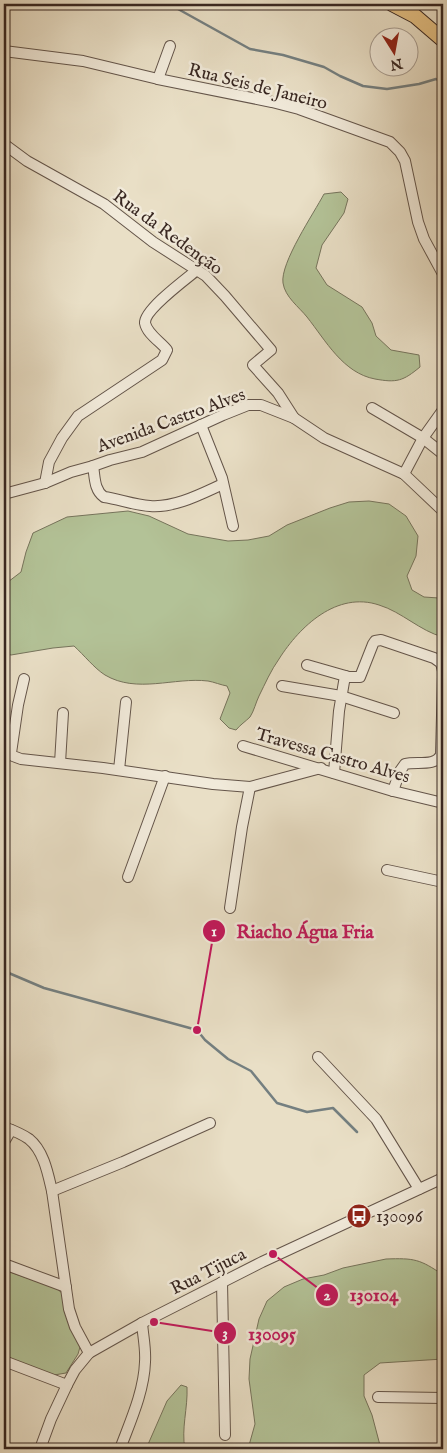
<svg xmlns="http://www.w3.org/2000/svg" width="447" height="1453" font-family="'IM FELL English',serif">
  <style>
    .green { fill: #b3c297; stroke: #76745c }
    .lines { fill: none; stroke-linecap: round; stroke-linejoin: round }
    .stream { stroke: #747f80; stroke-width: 2.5 }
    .minor-casing { stroke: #64554a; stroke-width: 12 }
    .major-casing { stroke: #382721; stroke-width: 16 }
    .minor { stroke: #f1eada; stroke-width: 10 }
    .major { stroke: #e4c083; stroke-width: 14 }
    .labels { text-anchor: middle; stroke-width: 5; stroke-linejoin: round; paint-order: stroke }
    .street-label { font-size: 18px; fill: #382721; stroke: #f1eada }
    .poi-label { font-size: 18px; fill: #382721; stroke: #f1eada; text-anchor: start }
    .leader { fill: none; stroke: #c2185b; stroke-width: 2 }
    .callout-dot { fill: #c2185b; stroke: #f1eada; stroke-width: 2 }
    .mark-label { font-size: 15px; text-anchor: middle; font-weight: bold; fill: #fff }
    .callout-label { font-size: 19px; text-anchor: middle; font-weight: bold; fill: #c2185b; stroke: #f1eada; stroke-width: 5; stroke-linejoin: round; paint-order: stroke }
  </style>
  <rect width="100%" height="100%" fill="#e9dfc6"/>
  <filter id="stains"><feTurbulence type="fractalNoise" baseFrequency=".004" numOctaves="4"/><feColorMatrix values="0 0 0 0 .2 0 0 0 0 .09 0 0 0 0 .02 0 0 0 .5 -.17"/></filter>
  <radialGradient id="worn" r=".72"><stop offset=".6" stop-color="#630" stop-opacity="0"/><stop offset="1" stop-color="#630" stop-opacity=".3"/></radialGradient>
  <g class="green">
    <path d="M341 192 348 199 344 213 322 245 316 268 327 285 362 307 372 323 376 336 391 350 419 355 420 367C403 381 397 383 375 379 343 373 326 341 307 317 299 307 285 297 283 283 280 263 314 213 324 194Z"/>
    <path d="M369 501 389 504 406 516 418 536 416 556 407 576 412 590 424 597 439 598 443 594V637C420 631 402 612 379 605 337 591 300 626 279 659 271 670 265 684 259 696 256 702 254 711 250 717 246 721 240 725 236 730L229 728 220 719 230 693 227 686C221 685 214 682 208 681 174 677 137 694 105 675 94 668 84 655 74 646L53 648 11 655 4 653V585L21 572 26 552 33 533 67 517 128 511 149 516 188 534 228 541 248 540 269 536 287 525 330 508 349 502Z"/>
    <path d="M386 1259C414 1258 420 1259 443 1275V1359L380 1363 364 1375V1396L372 1415 381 1449H248L255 1424 249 1379 250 1359 259 1319 267 1301 284 1287 303 1279 324 1275 343 1268Z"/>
    <path d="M4 1270 56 1288 63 1294 80 1347 78 1354 66 1373 54 1375 4 1357Z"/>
    <path d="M181 1385 187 1387C188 1408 181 1429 185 1449H146L167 1401Z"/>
  </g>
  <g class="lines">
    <g class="stream">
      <path d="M169 4 250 49 283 55 324 67 340 76 363 86 387 89 419 84 436 79 443 83"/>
      <path d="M4 971 44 988 197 1030 205 1040 228 1059 251 1071 277 1103 307 1112 333 1108 357 1132"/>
    </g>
    <defs>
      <g id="minor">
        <path d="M4 51 83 61 158 79 272 102 299 109 390 142 400 152 405 161 418 222 424 239 443 274"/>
        <path d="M158 79 170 46"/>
        <path d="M4 144 27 161 104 204 153 242 206 276 225 296 271 350 253 365 278 393 294 418"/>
        <path d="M372 408 423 438 443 454"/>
        <path d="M201 425 222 478 233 526"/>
        <path d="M93 466C95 477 94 490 104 497 119 499 134 505 150 506 175 508 201 494 223 484"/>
        <path d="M404 474 423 438 443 410"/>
        <path d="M45 483 49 462 62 438 78 416 162 360 167 350C161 342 147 334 145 323 144 310 186 279 197 270"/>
        <path d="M4 494 45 483 71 472 93 466 110 460 142 452 223 415 248 405H261L294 418 324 438 404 474 443 511"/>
        <path d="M307 665 349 677H360L373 644 375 641 381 640 434 658 441 663 443 671"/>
        <path d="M24 679 18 705 11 753 13 756 21 759 103 768 213 784 250 787 321 768"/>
        <path d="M282 686 341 696 394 713"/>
        <path d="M243 746 393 791 443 803"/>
        <path d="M60 763 63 713"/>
        <path d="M119 770 126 702"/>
        <path d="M334 773 339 711 345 676"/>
        <path d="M393 791 400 771 405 764C416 761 435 767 441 755L443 677"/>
        <path d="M387 870 443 882"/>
        <path d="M128 877 165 776"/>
        <path d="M230 908 242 827 250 787"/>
        <path d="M318 1057 376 1119 419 1189"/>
        <path d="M4 1127C12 1130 22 1134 29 1139 44 1151 48 1174 52 1191L69 1309 75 1327 89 1353"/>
        <path d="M4 1142 11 1130"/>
        <path d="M52 1191 123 1162 210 1123"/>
        <path d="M4 1264 66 1287"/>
        <path d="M222 1282 225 1435"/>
        <path d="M4 1361 67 1385"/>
        <path d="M378 1397 443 1398"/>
        <path d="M40 1449 51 1419 67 1385 75 1370 89 1353 142 1323 262 1262 443 1178"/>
        <path d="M120 1449C130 1422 144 1392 145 1362 146 1349 143 1336 142 1323"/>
      </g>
      <path id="major" d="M392 4 415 16 443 40"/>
    </defs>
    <use href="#minor" class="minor-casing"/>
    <use href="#major" class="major-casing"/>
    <use href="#minor" class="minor"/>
    <use href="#major" class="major"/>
  </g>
  <defs>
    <symbol id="bus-disc" viewBox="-11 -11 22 22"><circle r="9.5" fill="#8f2418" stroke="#f1eada"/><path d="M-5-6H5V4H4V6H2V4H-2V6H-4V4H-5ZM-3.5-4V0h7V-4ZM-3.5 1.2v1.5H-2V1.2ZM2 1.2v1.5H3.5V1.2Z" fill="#fff"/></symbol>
  </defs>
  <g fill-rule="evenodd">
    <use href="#bus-disc" x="345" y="1202" width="28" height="28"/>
  </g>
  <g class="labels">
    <g class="street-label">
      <text transform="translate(258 86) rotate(14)" y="6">Rua Seis de Janeiro</text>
      <text transform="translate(168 232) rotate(36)" y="6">Rua da Redenção</text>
      <text transform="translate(171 420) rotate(-20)" y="6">Avenida Castro Alves</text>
      <text transform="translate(333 755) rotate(16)" y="6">Travessa Castro Alves</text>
      <text transform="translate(208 1271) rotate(-27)" y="6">Rua Tijuca</text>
    </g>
    <g class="poi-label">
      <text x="376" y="1222">130096</text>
    </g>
  </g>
  <path class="leader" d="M197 1030L214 931M273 1254L327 1295M154 1322L225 1333"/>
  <g class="callout-dot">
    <circle cx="197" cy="1030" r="5"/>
    <circle cx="273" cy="1254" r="5"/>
    <circle cx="154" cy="1322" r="5"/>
    <circle cx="214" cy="931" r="12"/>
    <circle cx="327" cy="1295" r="12"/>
    <circle cx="225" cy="1333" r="12"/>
  </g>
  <g class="mark-label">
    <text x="214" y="936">1</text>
    <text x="327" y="1300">2</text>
    <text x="225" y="1338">3</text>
  </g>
  <g class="callout-label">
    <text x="305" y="938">Riacho Água Fria</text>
    <text x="374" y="1301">130104</text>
    <text x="272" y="1340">130095</text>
  </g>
  <rect width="447" height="1453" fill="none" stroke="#e9dfc6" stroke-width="20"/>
  <rect x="5" y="5" width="437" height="1443" fill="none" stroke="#382721" stroke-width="2.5"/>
  <rect x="10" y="10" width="427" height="1433" fill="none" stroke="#382721"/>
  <g transform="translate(394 52) rotate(169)"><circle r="24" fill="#f1eada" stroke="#a79c90"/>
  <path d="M0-4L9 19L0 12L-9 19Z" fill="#8f2418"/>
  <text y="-8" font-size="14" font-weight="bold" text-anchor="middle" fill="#382721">N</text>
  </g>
  <rect width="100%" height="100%" filter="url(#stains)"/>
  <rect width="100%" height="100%" fill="url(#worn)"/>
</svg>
